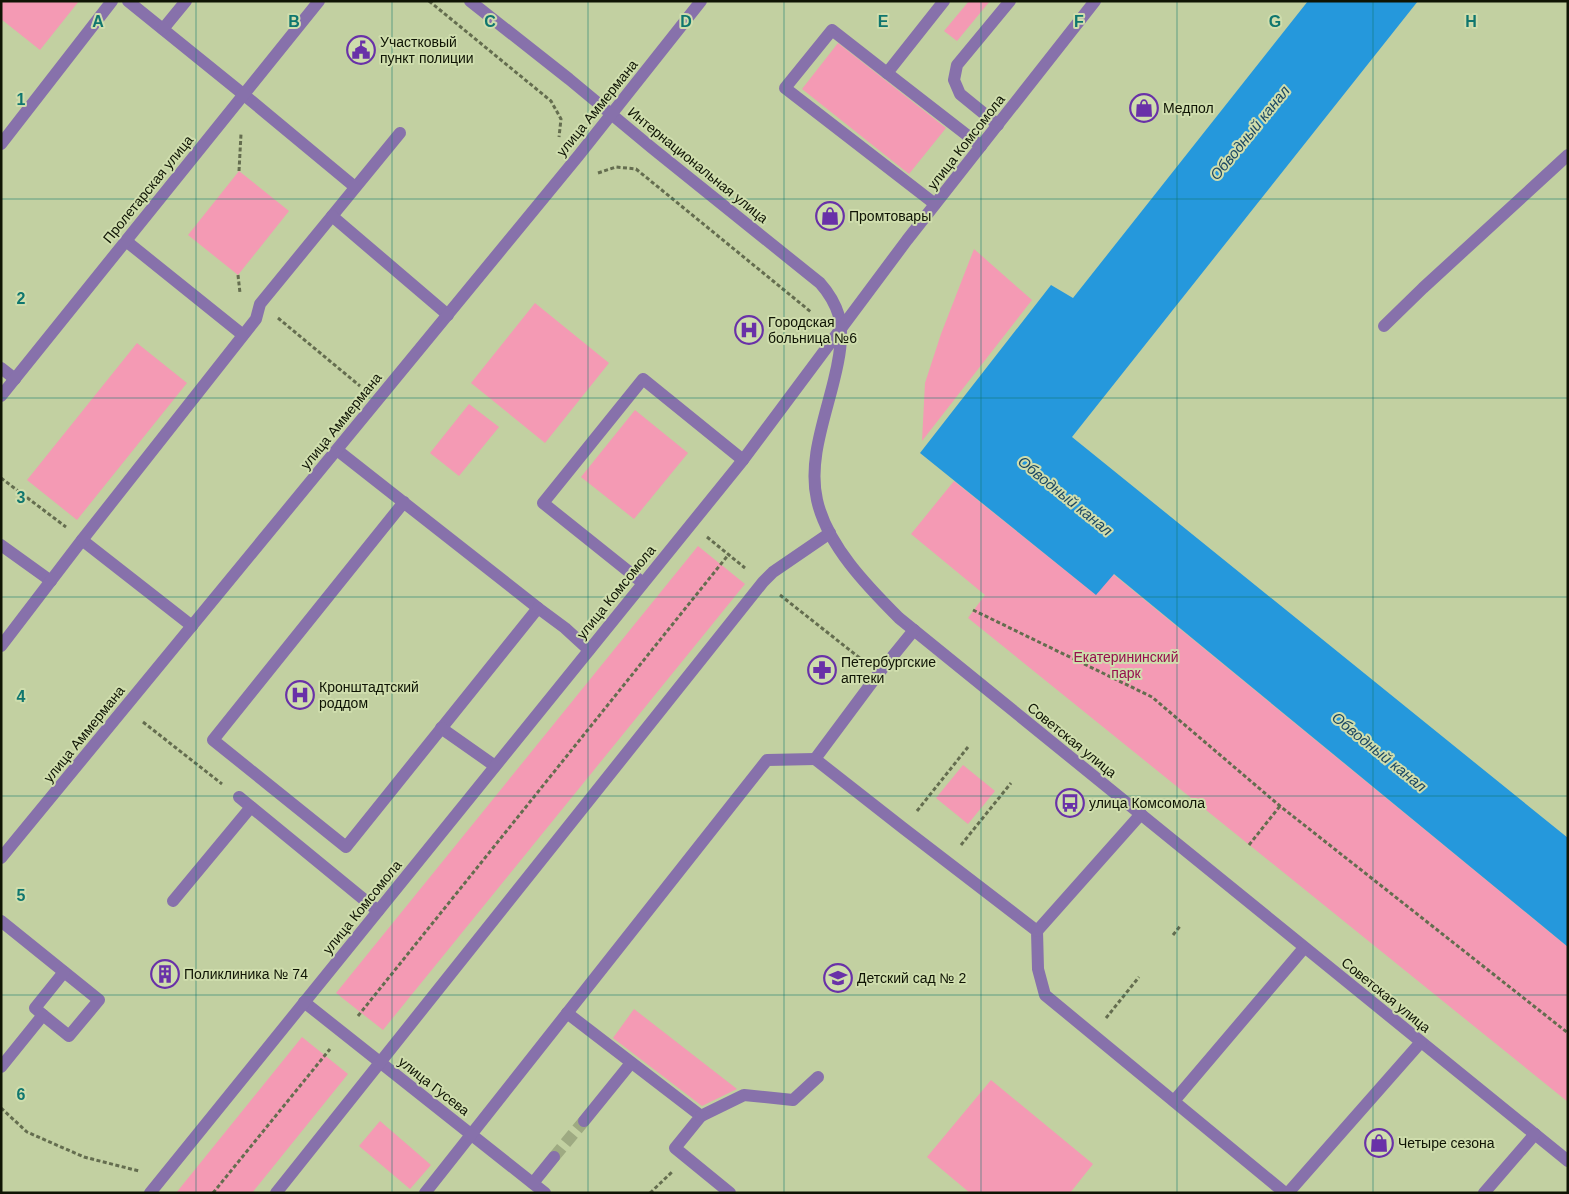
<svg xmlns="http://www.w3.org/2000/svg" width="1569" height="1194" font-family="Arial,sans-serif">
  <style>
    .green { fill: #f49ab4 }
    .water { fill: #2598dc }
    .lines { fill: none; stroke-linecap: round; stroke-linejoin: round }
    .minor-tunnel { stroke: #9eaa82; stroke-width: 12; stroke-dasharray: 12 6; stroke-linecap: butt }
    .path { stroke: #646d4f; stroke-width: 3; stroke-dasharray: 4 2.5; stroke-linecap: butt }
    .minor { stroke: #8771ab; stroke-width: 12 }
    .grid { fill: none; stroke: #0f766e; stroke-width: 1; stroke-opacity: 0.55 }
    .labels { text-anchor: middle; stroke-width: 4; stroke-linejoin: round; paint-order: stroke }
    .poi-label { font-size: 14px; fill: #0f1404; stroke: #cfddad; text-anchor: start }
    .street-label { font-size: 14px; fill: #0f1404; stroke: #cfddad }
    .park-label { font-size: 14px; fill: #960f4d; stroke: #cfddad }
    .water-label { font-size: 15px; font-style: italic; fill: #1c4763; stroke: #cfddad }
    .grid-label { font-size: 16px; text-anchor: middle; font-weight: bold; fill: #0f766e; stroke: #cfddad; stroke-width: 4; stroke-linejoin: round; paint-order: stroke }
  </style>
  <rect width="100%" height="100%" fill="#c2d0a1"/>
  <g class="green">
    <path d="M1 1H79L40 50 1 19Z"/>
    <path d="M969 1H990L957 41 944 31Z"/>
    <path d="M838 43 946 128 909 174 802 89Z"/>
    <path d="M239 171 289 211 238 275 188 235Z"/>
    <path d="M974 249 1032 300 922 441 925 383 941 334Z"/>
    <path d="M535 303 609 363 545 443 471 383Z"/>
    <path d="M137 343 187 383 77 520 27 480Z"/>
    <path d="M469 404 499 427 459 476 430 453Z"/>
    <path d="M635 410 688 453 634 519 581 477Z"/>
    <path d="M954 481 1095 594 1113 574 1568 947V1102L968 618 985 595 911 534Z"/>
    <path d="M698 546 745 584 383 1030 336 993Z"/>
    <path d="M963 765 995 791 968 824 936 798Z"/>
    <path d="M634 1009 737 1089 702 1106 613 1038Z"/>
    <path d="M302 1037 348 1074 252 1193H176Z"/>
    <path d="M991 1080 1093 1164 1070 1193H970L927 1157Z"/>
    <path d="M380 1121 431 1165 410 1189 359 1146Z"/>
  </g>
  <path class="water" d="M1308 1H1418L1072 437 1568 838V947L1114 574 1096 595 920 453 1051 285 1073 298Z"/>
  <g class="lines">
    <path class="minor-tunnel" d="M554 1157 584 1121"/>
    <g class="path">
      <path d="M429 1 551 101 561 119 559 137"/>
      <path d="M239 171 241 134"/>
      <path d="M598 173 616 167 636 169 811 312"/>
      <path d="M238 275 240 293"/>
      <path d="M278 318 360 386"/>
      <path d="M1 478 66 527"/>
      <path d="M707 537 745 568"/>
      <path d="M780 595 861 659"/>
      <path d="M973 610 1152 697 1280 806 1568 1033"/>
      <path d="M143 722 222 784"/>
      <path d="M917 811 968 747"/>
      <path d="M961 845 1011 783"/>
      <path d="M1249 845 1280 806"/>
      <path d="M1173 935 1181 925"/>
      <path d="M358 1016 729 554"/>
      <path d="M1106 1018 1139 977"/>
      <path d="M1 1108 27 1132 84 1157 139 1171"/>
      <path d="M213 1193 330 1049"/>
      <path d="M650 1193 672 1172"/>
    </g>
    <g class="minor">
      <path d="M128 1 243 94 355 187"/>
      <path d="M470 1 569 79 652 148 820 283C829 293 835 303 839 316 844 336 839 360 834 380 825 418 808 461 817 500 827 545 867 586 899 618L1568 1161"/>
      <path d="M944 1 887 73 981 146"/>
      <path d="M163 29 186 1"/>
      <path d="M887 73 832 30 785 88 935 204"/>
      <path d="M998 125 960 94 954 80 957 65 1010 1"/>
      <path d="M1 144 112 1"/>
      <path d="M332 216 400 133"/>
      <path d="M126 241 243 335"/>
      <path d="M1384 326 1423 288 1568 155"/>
      <path d="M1 368 15 379"/>
      <path d="M1 396 319 1"/>
      <path d="M337 450 538 608 346 847 213 740 404 502"/>
      <path d="M82 540 192 626"/>
      <path d="M1 545 51 581"/>
      <path d="M643 583 543 503 643 379 743 460"/>
      <path d="M538 608 565 628 589 650"/>
      <path d="M914 630 879 673 815 759 903 828 1037 931 1038 969 1045 995 1285 1193"/>
      <path d="M1 646 82 540 256 319 260 304 332 216 448 315"/>
      <path d="M441 728 495 766"/>
      <path d="M239 797 378 911"/>
      <path d="M1 858 579 155 701 1"/>
      <path d="M173 901 251 807"/>
      <path d="M1 921 99 1000 69 1036 43 1015 1 1067"/>
      <path d="M1037 931 1141 814"/>
      <path d="M304 1002 545 1193"/>
      <path d="M567 1013 701 1116 675 1148 730 1193"/>
      <path d="M43 1015 35 1008 64 972"/>
      <path d="M1174 1101 1304 948"/>
      <path d="M701 1116 744 1095 793 1100 818 1077"/>
      <path d="M584 1121 631 1063"/>
      <path d="M533 1183 554 1157"/>
      <path d="M150 1193 743 460 907 240 1095 1"/>
      <path d="M276 1193 763 582 773 572 830 533"/>
      <path d="M425 1193 767 760 815 759"/>
      <path d="M1288 1193 1421 1042"/>
      <path d="M1484 1193 1535 1134"/>
    </g>
  </g>
  <path class="grid" d="M196 1V1193M392 1V1193M588 1V1193M784 1V1193M981 1V1193M1177 1V1193M1373 1V1193M1 199H1568M1 398H1568M1 597H1568M1 796H1568M1 995H1568"/>
  <defs>
    <symbol id="civic-ring" viewBox="-11 -11 22 22"><circle r="9.5" fill="#cfddad" stroke="#6931a8" stroke-width="1.5"/><path d="M-.6-6.5H3V-4.5H.6V-3L4-1V1h2V6H-6V1h2V-1L-.6-3ZM-1.2 2.5V6h2.4V2.5Z" fill="#6931a8"/></symbol>
    <symbol id="shop-ring" viewBox="-11 -11 22 22"><circle r="9.5" fill="#cfddad" stroke="#6931a8" stroke-width="1.5"/><path d="M-5-2.5h2.3a2.7 3.5 0 0 1 5.4 0H5L5.5 6h-11ZM-1.5-2.5h3a1.5 2.3 0 0 0-3 0Z" fill="#6931a8"/></symbol>
    <symbol id="hospital-ring" viewBox="-11 -11 22 22"><circle r="9.5" fill="#cfddad" stroke="#6931a8" stroke-width="1.5"/><path d="M-5-5h3v3.5h4V-5h3V5h-3V1.5h-4V5h-3Z" fill="#6931a8"/></symbol>
    <symbol id="pharmacy-ring" viewBox="-11 -11 22 22"><circle r="9.5" fill="#cfddad" stroke="#6931a8" stroke-width="1.5"/><path d="M-2-6h4v4h4v4h-4v4h-4v-4h-4v-4h4Z" fill="#6931a8"/></symbol>
    <symbol id="bus-ring" viewBox="-11 -11 22 22"><circle r="9.5" fill="#cfddad" stroke="#6931a8" stroke-width="1.5"/><path d="M-5-6H5V4H4V6H2V4H-2V6H-4V4H-5ZM-3.5-4V0h7V-4ZM-3.5 1.2v1.5H-2V1.2ZM2 1.2v1.5H3.5V1.2Z" fill="#6931a8"/></symbol>
    <symbol id="building-ring" viewBox="-11 -11 22 22"><circle r="9.5" fill="#cfddad" stroke="#6931a8" stroke-width="1.5"/><path d="M-4-6H4V6H1V3H-1V6H-4ZM-2.5-4.3h1.7v1.8h-1.7ZM.8-4.3h1.7v1.8H.8ZM-2.5-1h1.7V.8h-1.7ZM.8-1h1.7V.8H.8Z" fill="#6931a8"/></symbol>
    <symbol id="school-ring" viewBox="-11 -11 22 22"><circle r="9.5" fill="#cfddad" stroke="#6931a8" stroke-width="1.5"/><path d="M0-5L7-2L0 1L-7-2ZM-4 1L0 2.5L4 1V4Q0 6-4 4Z" fill="#6931a8"/></symbol>
  </defs>
  <g fill-rule="evenodd">
    <use href="#civic-ring" x="345" y="34" width="32" height="32"/>
    <use href="#shop-ring" x="1128" y="92" width="32" height="32"/>
    <use href="#shop-ring" x="814" y="200" width="32" height="32"/>
    <use href="#hospital-ring" x="733" y="314" width="32" height="32"/>
    <use href="#pharmacy-ring" x="806" y="654" width="32" height="32"/>
    <use href="#hospital-ring" x="284" y="679" width="32" height="32"/>
    <use href="#bus-ring" x="1054" y="787" width="32" height="32"/>
    <use href="#building-ring" x="149" y="958" width="32" height="32"/>
    <use href="#school-ring" x="822" y="962" width="32" height="32"/>
    <use href="#shop-ring" x="1363" y="1127" width="32" height="32"/>
  </g>
  <g class="labels">
    <g class="poi-label">
      <text x="380" y="47">Участковый<tspan x="380" dy="16">пункт полиции</tspan></text>
      <text x="1163" y="113">Медпол</text>
      <text x="849" y="221">Промтовары</text>
      <text x="768" y="327">Городская<tspan x="768" dy="16">больница №6</tspan></text>
      <text x="841" y="667">Петербургские<tspan x="841" dy="16">аптеки</tspan></text>
      <text x="319" y="692">Кронштадтский<tspan x="319" dy="16">роддом</tspan></text>
      <text x="1089" y="808">улица Комсомола</text>
      <text x="184" y="979">Поликлиника № 74</text>
      <text x="857" y="983">Детский сад № 2</text>
      <text x="1398" y="1148">Четыре сезона</text>
    </g>
    <g class="street-label">
      <text transform="translate(597 108) rotate(-51)" y="5">улица Аммермана</text>
      <text transform="translate(966 142) rotate(-52)" y="5">улица Комсомола</text>
      <text transform="translate(698 165) rotate(39)" y="5">Интернациональная улица</text>
      <text transform="translate(148 189) rotate(-51)" y="5">Пролетарская улица</text>
      <text transform="translate(341 421) rotate(-51)" y="5">улица Аммермана</text>
      <text transform="translate(616 592) rotate(-51)" y="5">улица Комсомола</text>
      <text transform="translate(84 734) rotate(-51)" y="5">улица Аммермана</text>
      <text transform="translate(1072 740) rotate(39)" y="5">Советская улица</text>
      <text transform="translate(362 907) rotate(-51)" y="5">улица Комсомола</text>
      <text transform="translate(1386 995) rotate(39)" y="5">Советская улица</text>
      <text transform="translate(434 1086) rotate(38)" y="5">улица Гусева</text>
    </g>
    <g class="park-label">
      <text x="1126" y="662">Екатерининский<tspan x="1126" dy="16">парк</tspan></text>
    </g>
    <g class="water-label">
      <text transform="translate(1250 133) rotate(-51)" y="5">Обводный канал</text>
      <text transform="translate(1065 496) rotate(39)" y="5">Обводный канал</text>
      <text transform="translate(1379 752) rotate(39)" y="5">Обводный канал</text>
    </g>
  </g>
  <g class="grid-label">
    <text x="98" y="27">A</text>
    <text x="294" y="27">B</text>
    <text x="490" y="27">C</text>
    <text x="686" y="27">D</text>
    <text x="883" y="27">E</text>
    <text x="1079" y="27">F</text>
    <text x="1275" y="27">G</text>
    <text x="1471" y="27">H</text>
    <text x="21" y="105">1</text>
    <text x="21" y="304">2</text>
    <text x="21" y="503">3</text>
    <text x="21" y="702">4</text>
    <text x="21" y="901">5</text>
    <text x="21" y="1100">6</text>
  </g>
  <rect width="1569" height="1194" fill="none" stroke="#0f1404" stroke-width="5"/>
</svg>
